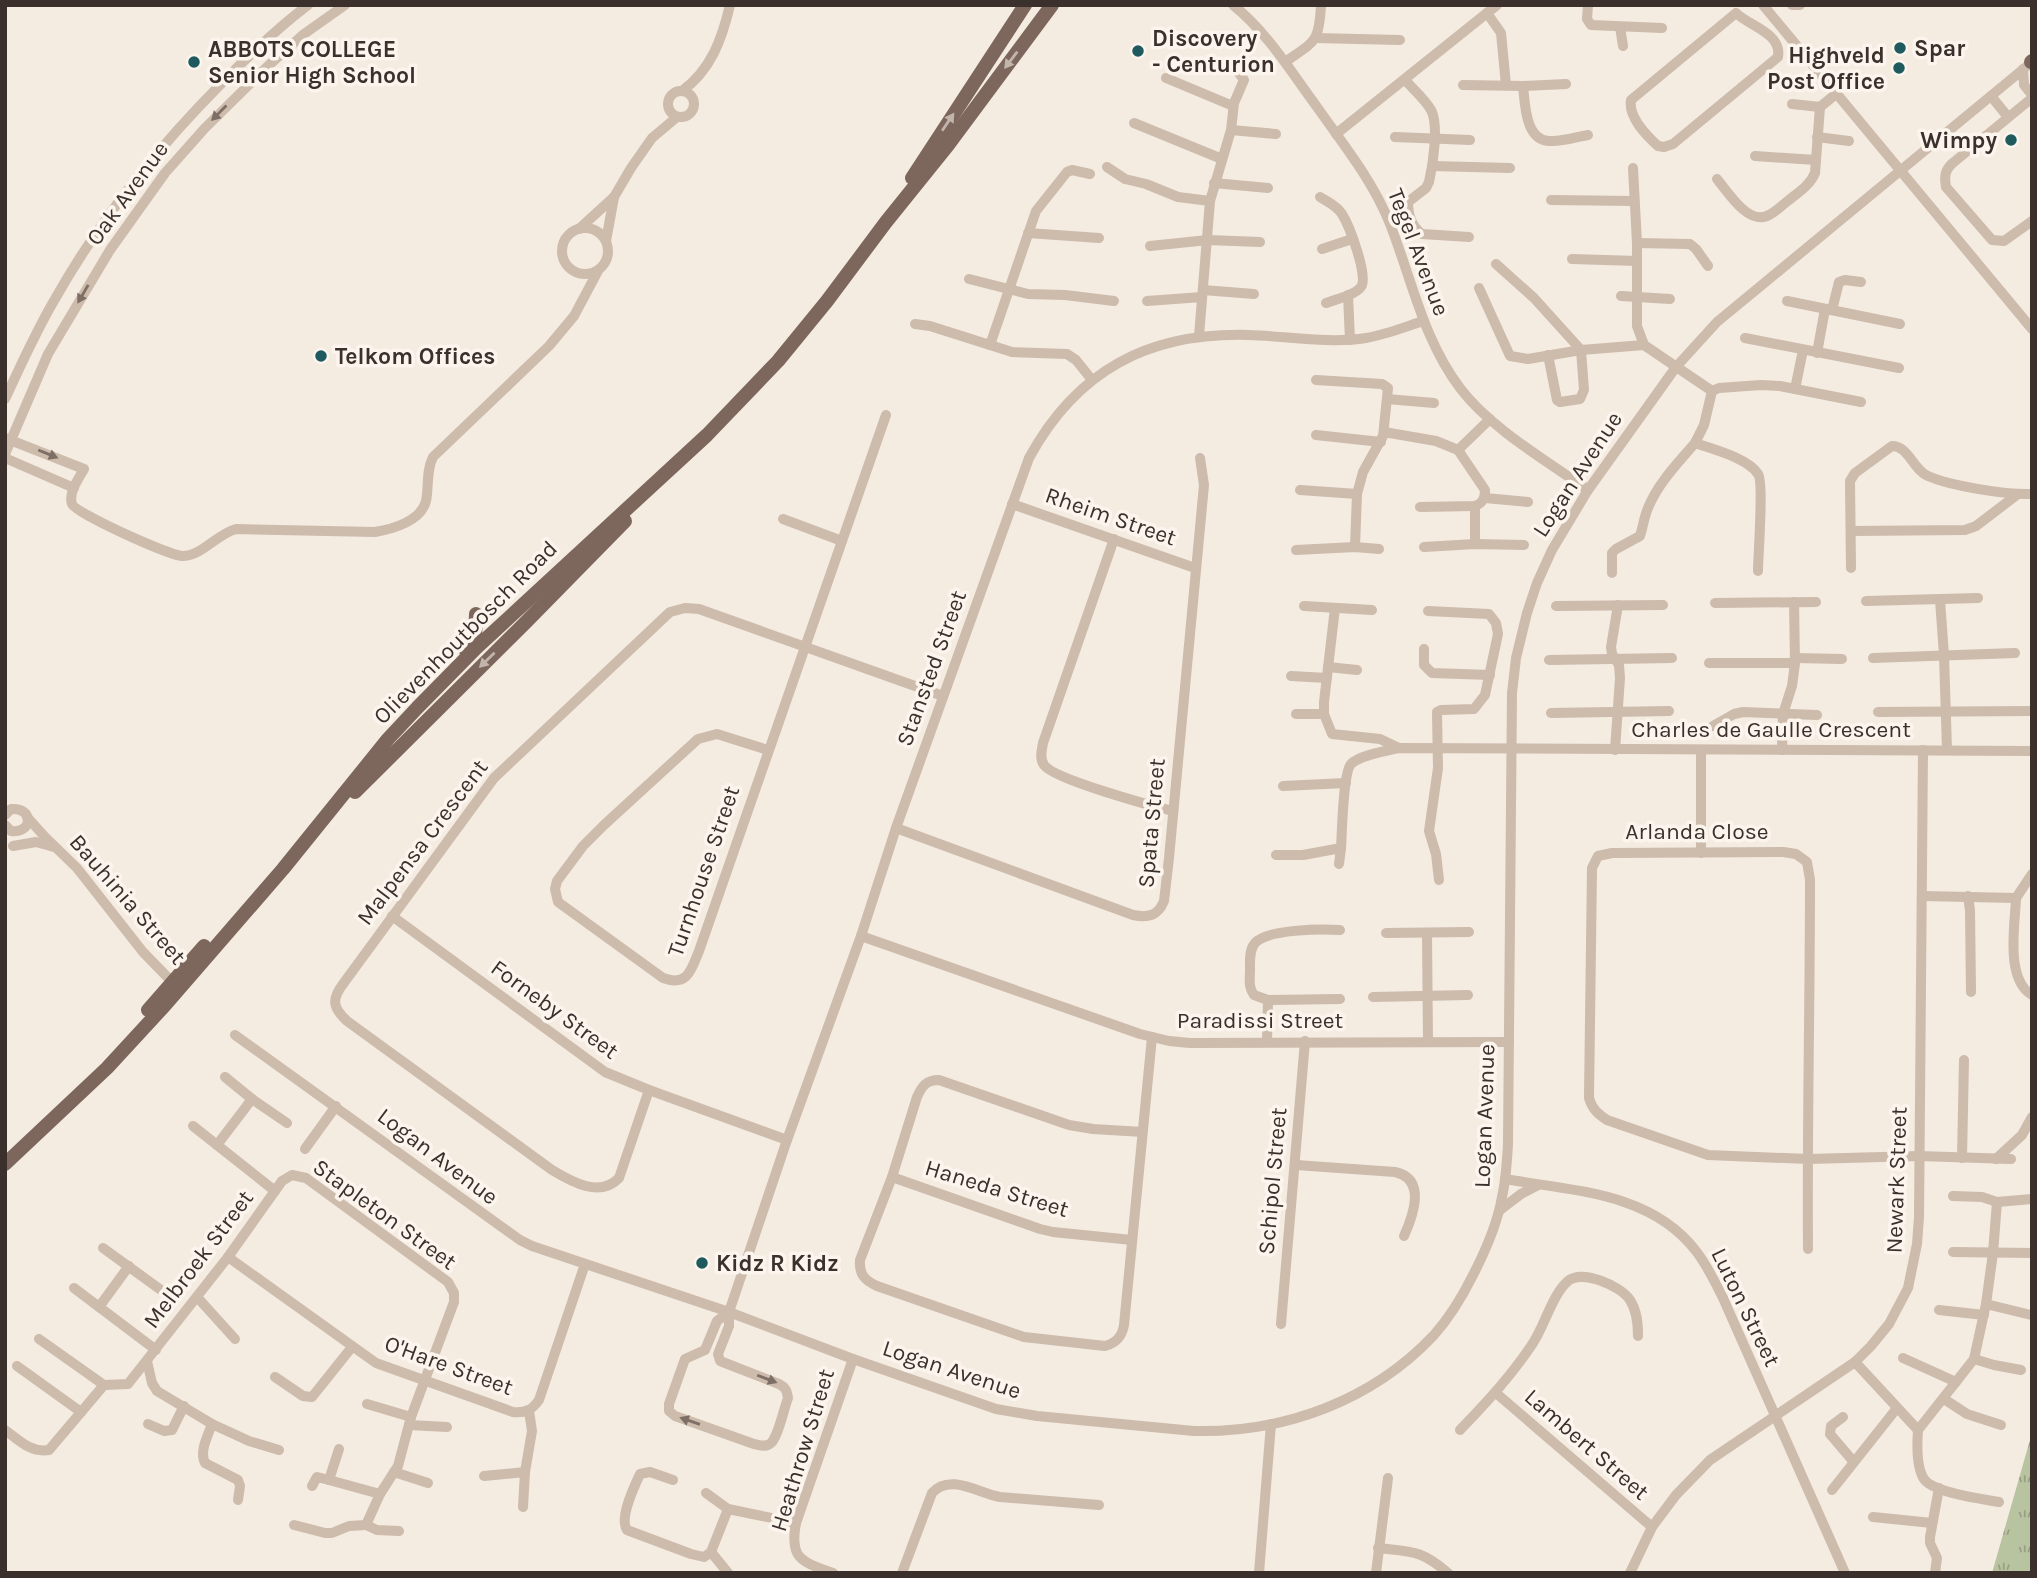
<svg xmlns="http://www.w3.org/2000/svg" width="2037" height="1578" font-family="Karla,sans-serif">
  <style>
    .grass { fill: url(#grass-tufts) }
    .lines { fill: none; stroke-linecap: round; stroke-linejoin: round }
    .minor { stroke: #cdbbac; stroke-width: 10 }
    .major { stroke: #7d675c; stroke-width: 14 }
    .oneway { fill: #c2b5ac }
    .oneway2 { fill: #7d6f65 }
    .poi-dot { fill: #1f5a5e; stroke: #fbf5ee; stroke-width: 2.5 }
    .labels { text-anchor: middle; stroke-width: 7; stroke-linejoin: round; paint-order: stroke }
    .poi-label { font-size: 23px; font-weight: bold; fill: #3b302b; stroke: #fbf5ee; text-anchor: start }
    .street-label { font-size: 23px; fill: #3b302b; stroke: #fbf5ee }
  </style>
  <defs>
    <pattern id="grass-tufts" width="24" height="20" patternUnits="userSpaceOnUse" patternTransform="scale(1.75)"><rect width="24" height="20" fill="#b8c4a0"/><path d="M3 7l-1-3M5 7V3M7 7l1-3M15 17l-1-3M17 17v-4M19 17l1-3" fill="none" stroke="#97a083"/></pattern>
  </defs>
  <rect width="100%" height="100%" fill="#f4ebe1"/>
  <path class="grass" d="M2032 1433V1573H1992Z"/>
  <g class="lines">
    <g class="minor">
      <path d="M1233 5C1268 33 1291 72 1317 107 1343 144 1373 181 1390 224 1412 280 1423 339 1460 388 1490 428 1547 461 1588 490"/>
      <path d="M1588 5 1587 19 1591 25 1662 28"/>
      <path d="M1763 5 2032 329"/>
      <path d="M1792 5H1800"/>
      <path d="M1487 13 1501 33 1506 85"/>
      <path d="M1736 13C1749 26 1782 33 1778 57L1673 144 1664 147 1658 146C1646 135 1628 117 1631 100Z"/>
      <path d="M1620 27 1623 46"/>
      <path d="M1316 38 1400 40"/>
      <path d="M1285 62C1315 41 1319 43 1321 5"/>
      <path d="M2023 69 2024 85 2032 95"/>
      <path d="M1166 78 1233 106"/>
      <path d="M1405 80C1413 89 1425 99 1431 110 1439 125 1433 165 1429 182L1426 188 1408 202C1408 215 1411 226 1422 234L1469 237"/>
      <path d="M1463 85 1523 86 1566 84"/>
      <path d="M1523 86C1525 103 1525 141 1550 141 1562 142 1576 137 1588 135"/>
      <circle cx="681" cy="104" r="13"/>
      <path d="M682 91C711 70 722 39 730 5"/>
      <path d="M1991 96 2008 117"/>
      <path d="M2032 98 1954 162C1945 169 1944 176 1946 187L1992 240 2004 241 2032 221"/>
      <path d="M1792 104 1820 107"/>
      <path d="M1134 123 1222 159"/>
      <path d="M1231 130 1276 134"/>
      <path d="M1336 134 1497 5"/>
      <path d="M1395 137 1470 140"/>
      <path d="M1817 137 1849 141"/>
      <path d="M1755 156 1816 160"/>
      <path d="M1432 166 1510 168"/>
      <path d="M1107 167 1125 179 1146 184 1178 197 1210 201"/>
      <path d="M1633 168 1637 243V326L1644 345 1712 391"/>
      <path d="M1717 179C1728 192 1747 224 1767 216 1775 213 1782 205 1789 200 1799 192 1810 185 1815 173L1820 107 1836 94"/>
      <path d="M1214 183 1268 188"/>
      <path d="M1320 197C1328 202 1337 206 1342 214 1349 225 1369 277 1361 287 1354 296 1336 299 1326 303"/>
      <path d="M1551 200 1634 201"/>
      <circle cx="585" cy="251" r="23"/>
      <path d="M579 229 614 197"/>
      <path d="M1028 233 1099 238"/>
      <path d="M606 241 614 197 631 168 652 138 677 117"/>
      <path d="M1637 243 1690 244 1696 249 1708 266"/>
      <path d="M1150 246 1208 240 1260 242"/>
      <path d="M1322 249 1352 239"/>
      <path d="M1572 259 1637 261"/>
      <path d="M1496 264 1534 298 1581 350 1584 390 1580 399 1560 402 1557 400 1548 355"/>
      <path d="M969 279 1028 294 1065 295 1114 301"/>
      <path d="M1479 288 1510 356 1528 359 1581 350 1644 345"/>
      <path d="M1203 290 1254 294"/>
      <path d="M1348 295 1350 340"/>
      <path d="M1621 296 1670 299"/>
      <path d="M1147 301 1202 297"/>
      <path d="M1787 301 1900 324"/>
      <path d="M1832 310 1839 282 1845 280 1861 282"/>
      <path d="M915 324 930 326 1012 352 1067 354 1076 360 1092 380"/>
      <path d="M1199 336 1210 201 1231 130 1234 103 1244 80 1239 73 1224 62"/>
      <path d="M1745 338 1899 368"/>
      <path d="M990 345 1036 211 1067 172 1072 170 1090 174"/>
      <path d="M1817 353 1825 309"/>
      <path d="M1316 380 1382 384 1388 388 1383 436 1363 472 1357 494 1355 547"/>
      <path d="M1795 389 1803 350"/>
      <path d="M1712 391 1719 388 1761 385 1780 386 1861 402"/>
      <path d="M5 399C21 365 36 331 55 299 99 221 155 151 217 88 246 58 275 30 308 5"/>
      <path d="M1387 399 1434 403"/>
      <path d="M1384 432 1436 441 1458 450 1485 490C1485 498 1483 503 1475 506L1420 507"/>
      <path d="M1316 435 1381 442"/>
      <path d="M5 438 84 469C79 478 68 493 72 504 75 513 170 556 183 556 203 555 217 534 236 529L375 532C393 529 421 521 426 501 429 486 426 471 433 457L549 346 574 316 598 271"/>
      <path d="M1695 443 1704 425 1712 391"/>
      <path d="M1458 450 1490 419"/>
      <path d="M5 454 48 354 110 250 165 173 205 128 269 65 304 34 345 5"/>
      <path d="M5 458 74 488"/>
      <path d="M1300 490 1357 494"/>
      <path d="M1485 498 1528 502"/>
      <path d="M1012 504 1195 568"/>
      <path d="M1475 506V544"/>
      <path d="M783 519 842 541"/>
      <path d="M1852 531 1965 530 1976 526 2018 494"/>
      <path d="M1114 539 1043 743C1042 750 1039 758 1044 765 1053 779 1152 806 1173 811"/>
      <path d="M1424 547 1475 544 1524 545"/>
      <path d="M1296 550 1355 547 1379 549"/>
      <path d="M1851 568 1850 481 1855 473 1892 446C1909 446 1913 470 1928 476 1951 486 2006 495 2032 494"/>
      <path d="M1612 573V553L1616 549 1640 536C1643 527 1644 517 1648 508 1658 483 1678 463 1695 443 1712 449 1748 458 1758 474 1764 482 1758 556 1758 571"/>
      <path d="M1940 600 1944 655 1947 750"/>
      <path d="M1866 601 1978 598"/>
      <path d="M1715 603 1816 602"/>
      <path d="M1304 606 1372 610"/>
      <path d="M1556 606 1663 605"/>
      <path d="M1335 608 1324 702V714L1332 734 1380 739 1399 748"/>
      <path d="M1428 611 1489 614 1496 623 1498 634 1485 695 1474 709 1441 710 1437 712 1438 768 1429 831 1436 854 1439 880"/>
      <path d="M1424 649V665L1432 673 1490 675"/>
      <path d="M1795 658 1842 659"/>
      <path d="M1873 658 2015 653"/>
      <path d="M1549 660 1672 658"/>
      <path d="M1709 663H1795"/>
      <path d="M1328 667 1357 670"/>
      <path d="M1291 676 1327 678"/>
      <path d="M1878 712 2032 711"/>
      <path d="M1551 713 1669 711"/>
      <path d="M1296 714H1324"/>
      <path d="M1713 726 1734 714 1743 712 1817 715"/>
      <path d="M768 750 717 734 698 739 604 825 583 846 557 881 555 889 558 902 663 978C688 987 691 970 699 951L886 415"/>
      <path d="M1615 750 1620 678 1619 665 1612 654 1611 647 1618 605"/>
      <path d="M1782 750 1783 714 1792 686 1795 663 1794 602"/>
      <path d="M1283 786 1346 783"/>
      <path d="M5 815 11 809C34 807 33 834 11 831L5 825"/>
      <path d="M27 817 45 837 77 868 143 952 177 987"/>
      <path d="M896 828 1133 915C1148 918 1158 916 1164 901L1169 858 1204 485 1200 458"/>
      <path d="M13 846 36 842 54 847"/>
      <path d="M1701 853V750"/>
      <path d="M1276 855H1303L1341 848C1342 833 1343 773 1351 764 1360 755 1386 751 1399 748L2032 751"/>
      <path d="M1339 864 1341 848"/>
      <path d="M1922 896 2016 898"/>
      <path d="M1968 896 1970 910 1971 992"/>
      <path d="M2016 898C2015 925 2005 979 2032 995"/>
      <path d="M2016 898 2032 874"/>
      <path d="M392 916 605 1072 649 1090 787 1140"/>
      <path d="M1386 933 1469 932"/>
      <path d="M1427 933 1428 1042"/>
      <path d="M861 936 1140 1034 1169 1041 1190 1043 1509 1042"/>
      <path d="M1373 997 1468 995"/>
      <path d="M1268 1000 1340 999"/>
      <path d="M235 1035 520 1240 532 1246 729 1312 853 1359 996 1409 1037 1416 1194 1431C1284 1433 1372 1401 1434 1335 1449 1318 1462 1297 1472 1277 1485 1252 1497 1226 1502 1197 1506 1180 1507 1162 1508 1144L1512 693 1516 658 1527 613 1537 583 1552 550 1588 490 1676 367 1717 322 2032 62"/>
      <path d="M1267 1041 1268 1000 1254 995C1248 987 1250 979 1250 969 1250 961 1249 950 1255 943 1268 929 1321 929 1340 930"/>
      <path d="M649 1090 619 1178C600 1198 572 1182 552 1170L347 1021C333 1008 331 1000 343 984L494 778 670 612 685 608 699 609 943 696"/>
      <path d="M252 1099 287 1123"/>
      <path d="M193 1126 275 1191"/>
      <path d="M1143 1132 1093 1129 1069 1125 939 1080C926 1080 922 1086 917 1097L892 1177 860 1260C859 1274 864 1280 877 1286L1024 1337 1105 1346C1116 1343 1122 1337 1124 1325L1152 1037"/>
      <path d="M217 1145 252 1099 225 1077"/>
      <path d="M305 1149 336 1106"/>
      <path d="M1962 1158 1964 1060"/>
      <path d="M1996 1159 2022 1135 2032 1117"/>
      <path d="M1296 1165 1395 1172C1427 1179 1413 1216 1404 1236"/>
      <path d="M892 1177 1040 1229 1053 1232 1132 1240"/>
      <path d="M1505 1179C1573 1191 1651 1192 1696 1251 1707 1265 1715 1282 1723 1298L1845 1573"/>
      <path d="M1953 1196 1982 1197 1997 1202 2032 1199"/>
      <path d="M1997 1202 1993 1253 1986 1304 1974 1359 1918 1430C1917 1444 1916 1467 1924 1479 1933 1493 1983 1499 1999 1502"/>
      <path d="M1500 1210 1521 1194 1538 1185"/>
      <path d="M103 1248 161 1290"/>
      <path d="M1808 1249C1807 1126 1810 1003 1810 880L1807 862 1796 854 1783 852 1612 853 1598 856 1592 868 1589 1098C1592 1109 1598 1114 1607 1120L1708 1155 1808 1159 1919 1156 2011 1159"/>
      <path d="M1953 1252 2032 1253"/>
      <path d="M228 1257 376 1363 513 1412C526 1413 532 1410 539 1400L585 1264"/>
      <path d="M74 1288 156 1350"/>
      <path d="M197 1297 235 1339"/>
      <path d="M1986 1304 2031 1315"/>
      <path d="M99 1307 129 1266"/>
      <path d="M1939 1310 1984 1315"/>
      <path d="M729 1312 717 1321 705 1350 685 1359 669 1404V1411L675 1416 754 1444C760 1445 766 1448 771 1443 778 1437 784 1408 788 1398 787 1390 785 1387 779 1384L720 1361 718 1354 729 1326V1312L787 1140 861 936 896 828 1029 458C1077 370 1149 332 1249 335 1287 336 1328 344 1366 338 1385 335 1405 327 1423 321"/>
      <path d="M1281 1324 1305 1041"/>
      <path d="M39 1339 104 1385 128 1384 228 1257 282 1181 292 1175 306 1178 448 1282 454 1293V1302L411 1417 398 1466 380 1494 366 1525 349 1526 332 1533H325L294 1525"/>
      <path d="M1903 1358 1956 1382"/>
      <path d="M1974 1359 1994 1365 2021 1370"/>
      <path d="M147 1361 152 1383 157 1391 212 1424C208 1436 199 1451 205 1463L238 1480 240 1486 238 1500"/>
      <path d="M1855 1362 1918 1430"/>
      <path d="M17 1366 81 1412"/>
      <path d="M275 1377 303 1396 312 1397 352 1347"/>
      <path d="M1496 1393 1652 1527"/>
      <path d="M1944 1399 1967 1414 2001 1425"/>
      <path d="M367 1404 411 1417"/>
      <path d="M1843 1417 1831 1426 1830 1434 1853 1461"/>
      <path d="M148 1424 164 1431 172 1430 184 1406"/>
      <path d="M212 1424 249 1441 279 1450"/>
      <path d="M409 1425 447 1427"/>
      <path d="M5 1430C19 1440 30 1453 49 1450L104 1385"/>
      <path d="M1460 1430C1487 1402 1512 1375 1533 1343 1545 1325 1552 1295 1568 1281 1582 1269 1621 1286 1630 1300 1637 1311 1638 1323 1638 1336"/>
      <path d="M339 1449 329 1480 380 1494"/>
      <path d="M394 1472 428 1483"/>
      <path d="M525 1472 532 1431 529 1411"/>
      <path d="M484 1476 525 1472 523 1507"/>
      <path d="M673 1480 650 1472 640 1474C634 1487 619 1518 627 1530L691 1554 704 1557 711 1552 728 1509"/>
      <path d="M312 1486 317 1477 329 1480"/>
      <path d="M1832 1490 1897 1408"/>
      <path d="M706 1493 728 1509 796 1523"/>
      <path d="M1873 1517 1932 1523"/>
      <path d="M366 1525 377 1530 399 1531"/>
      <path d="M1378 1548C1413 1552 1421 1550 1448 1573"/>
      <path d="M711 1552 728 1573"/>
      <path d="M833 1573C802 1562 789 1559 796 1523L853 1359"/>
      <path d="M902 1573 932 1493C950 1473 978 1493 1000 1497L1099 1505"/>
      <path d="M1259 1573 1271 1424"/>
      <path d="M1376 1573 1388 1478"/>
      <path d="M1630 1573 1652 1527 1676 1495 1710 1460 1855 1362 1871 1346 1889 1324 1908 1288 1917 1244 1919 1217 1923 750"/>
      <path d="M1935 1573 1937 1558 1930 1543V1537L1939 1488"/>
    </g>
    <g class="major">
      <path d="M2031 62 2032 61"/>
      <path d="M912 178 1025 5"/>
      <path d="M466 651 475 637 476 614"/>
      <path d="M355 792 525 623 625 521"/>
      <path d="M148 1010 204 946"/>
      <path d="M5 1164 107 1068 166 1004 283 869 388 739 417 708 476 648 707 435 778 361 827 301 886 222 948 145 1052 5"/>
    </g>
  </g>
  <defs><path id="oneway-solid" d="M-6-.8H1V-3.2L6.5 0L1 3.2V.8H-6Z" transform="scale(1.75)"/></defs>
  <g class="oneway">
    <use href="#oneway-solid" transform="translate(1011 60) rotate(127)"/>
    <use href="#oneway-solid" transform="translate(948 122) rotate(-56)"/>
    <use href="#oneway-solid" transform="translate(487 660) rotate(136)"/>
  </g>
  <g class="oneway2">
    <use href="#oneway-solid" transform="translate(219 113) rotate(135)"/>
    <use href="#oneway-solid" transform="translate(83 294) rotate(120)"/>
    <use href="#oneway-solid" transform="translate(48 454) rotate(22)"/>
    <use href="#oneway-solid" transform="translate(767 1379) rotate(21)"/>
    <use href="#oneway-solid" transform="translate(690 1421) rotate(-161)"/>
  </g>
  <g class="poi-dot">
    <circle cx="1900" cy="48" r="7"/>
    <circle cx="1138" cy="51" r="7"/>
    <circle cx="194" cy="62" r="7"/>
    <circle cx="1899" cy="68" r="7"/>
    <circle cx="2011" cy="140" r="7"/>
    <circle cx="321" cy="356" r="7"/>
    <circle cx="702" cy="1263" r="7"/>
  </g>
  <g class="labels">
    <g class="poi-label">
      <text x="1152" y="46">Discovery<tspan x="1152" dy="26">- Centurion</tspan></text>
      <text x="1914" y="56">Spar</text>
      <text x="208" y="57">ABBOTS COLLEGE<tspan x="208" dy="26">Senior High School</tspan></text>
      <text x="1885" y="63" text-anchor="end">Highveld<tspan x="1885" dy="26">Post Office</tspan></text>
      <text x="1997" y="148" text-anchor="end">Wimpy</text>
      <text x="335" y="364">Telkom Offices</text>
      <text x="716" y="1271">Kidz R Kidz</text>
    </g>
    <g class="street-label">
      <text transform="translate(127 193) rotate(-54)" y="8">Oak Avenue</text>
      <text transform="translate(1419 252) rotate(69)" y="8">Tegel Avenue</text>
      <text transform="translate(1577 474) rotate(-57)" y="8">Logan Avenue</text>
      <text transform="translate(1111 516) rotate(19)" y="8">Rheim Street</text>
      <text transform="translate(465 632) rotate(-45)" y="8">Olievenhoutbosch Road</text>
      <text transform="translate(931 668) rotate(-70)" y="8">Stansted Street</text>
      <text x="1771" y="737">Charles de Gaulle Crescent</text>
      <text transform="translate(1151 823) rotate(-85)" y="8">Spata Street</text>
      <text x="1697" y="839">Arlanda Close</text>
      <text transform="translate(422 842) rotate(-53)" y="8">Malpensa Crescent</text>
      <text transform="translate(703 871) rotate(-71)" y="8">Turnhouse Street</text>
      <text transform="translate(128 899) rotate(49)" y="8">Bauhinia Street</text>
      <text transform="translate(555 1009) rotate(36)" y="8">Forneby Street</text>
      <text x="1260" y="1028">Paradissi Street</text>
      <text transform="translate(1484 1116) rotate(-88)" y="8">Logan Avenue</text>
      <text transform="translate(438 1156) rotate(37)" y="8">Logan Avenue</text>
      <text transform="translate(1896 1180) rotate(-88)" y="8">Newark Street</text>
      <text transform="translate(1272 1181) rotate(-85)" y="8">Schipol Street</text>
      <text transform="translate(997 1188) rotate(17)" y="8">Haneda Street</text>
      <text transform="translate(385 1214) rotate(36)" y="8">Stapleton Street</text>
      <text transform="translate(198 1259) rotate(-53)" y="8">Melbroek Street</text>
      <text transform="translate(1746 1307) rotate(64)" y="8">Luton Street</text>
      <text transform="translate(449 1365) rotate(20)" y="8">O'Hare Street</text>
      <text transform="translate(952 1369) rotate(18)" y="8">Logan Avenue</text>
      <text transform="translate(1587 1444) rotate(41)" y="8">Lambert Street</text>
      <text transform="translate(802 1450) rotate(-73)" y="8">Heathrow Street</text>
    </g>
  </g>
  <rect width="2037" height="1578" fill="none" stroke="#3b302b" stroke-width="14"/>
</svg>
